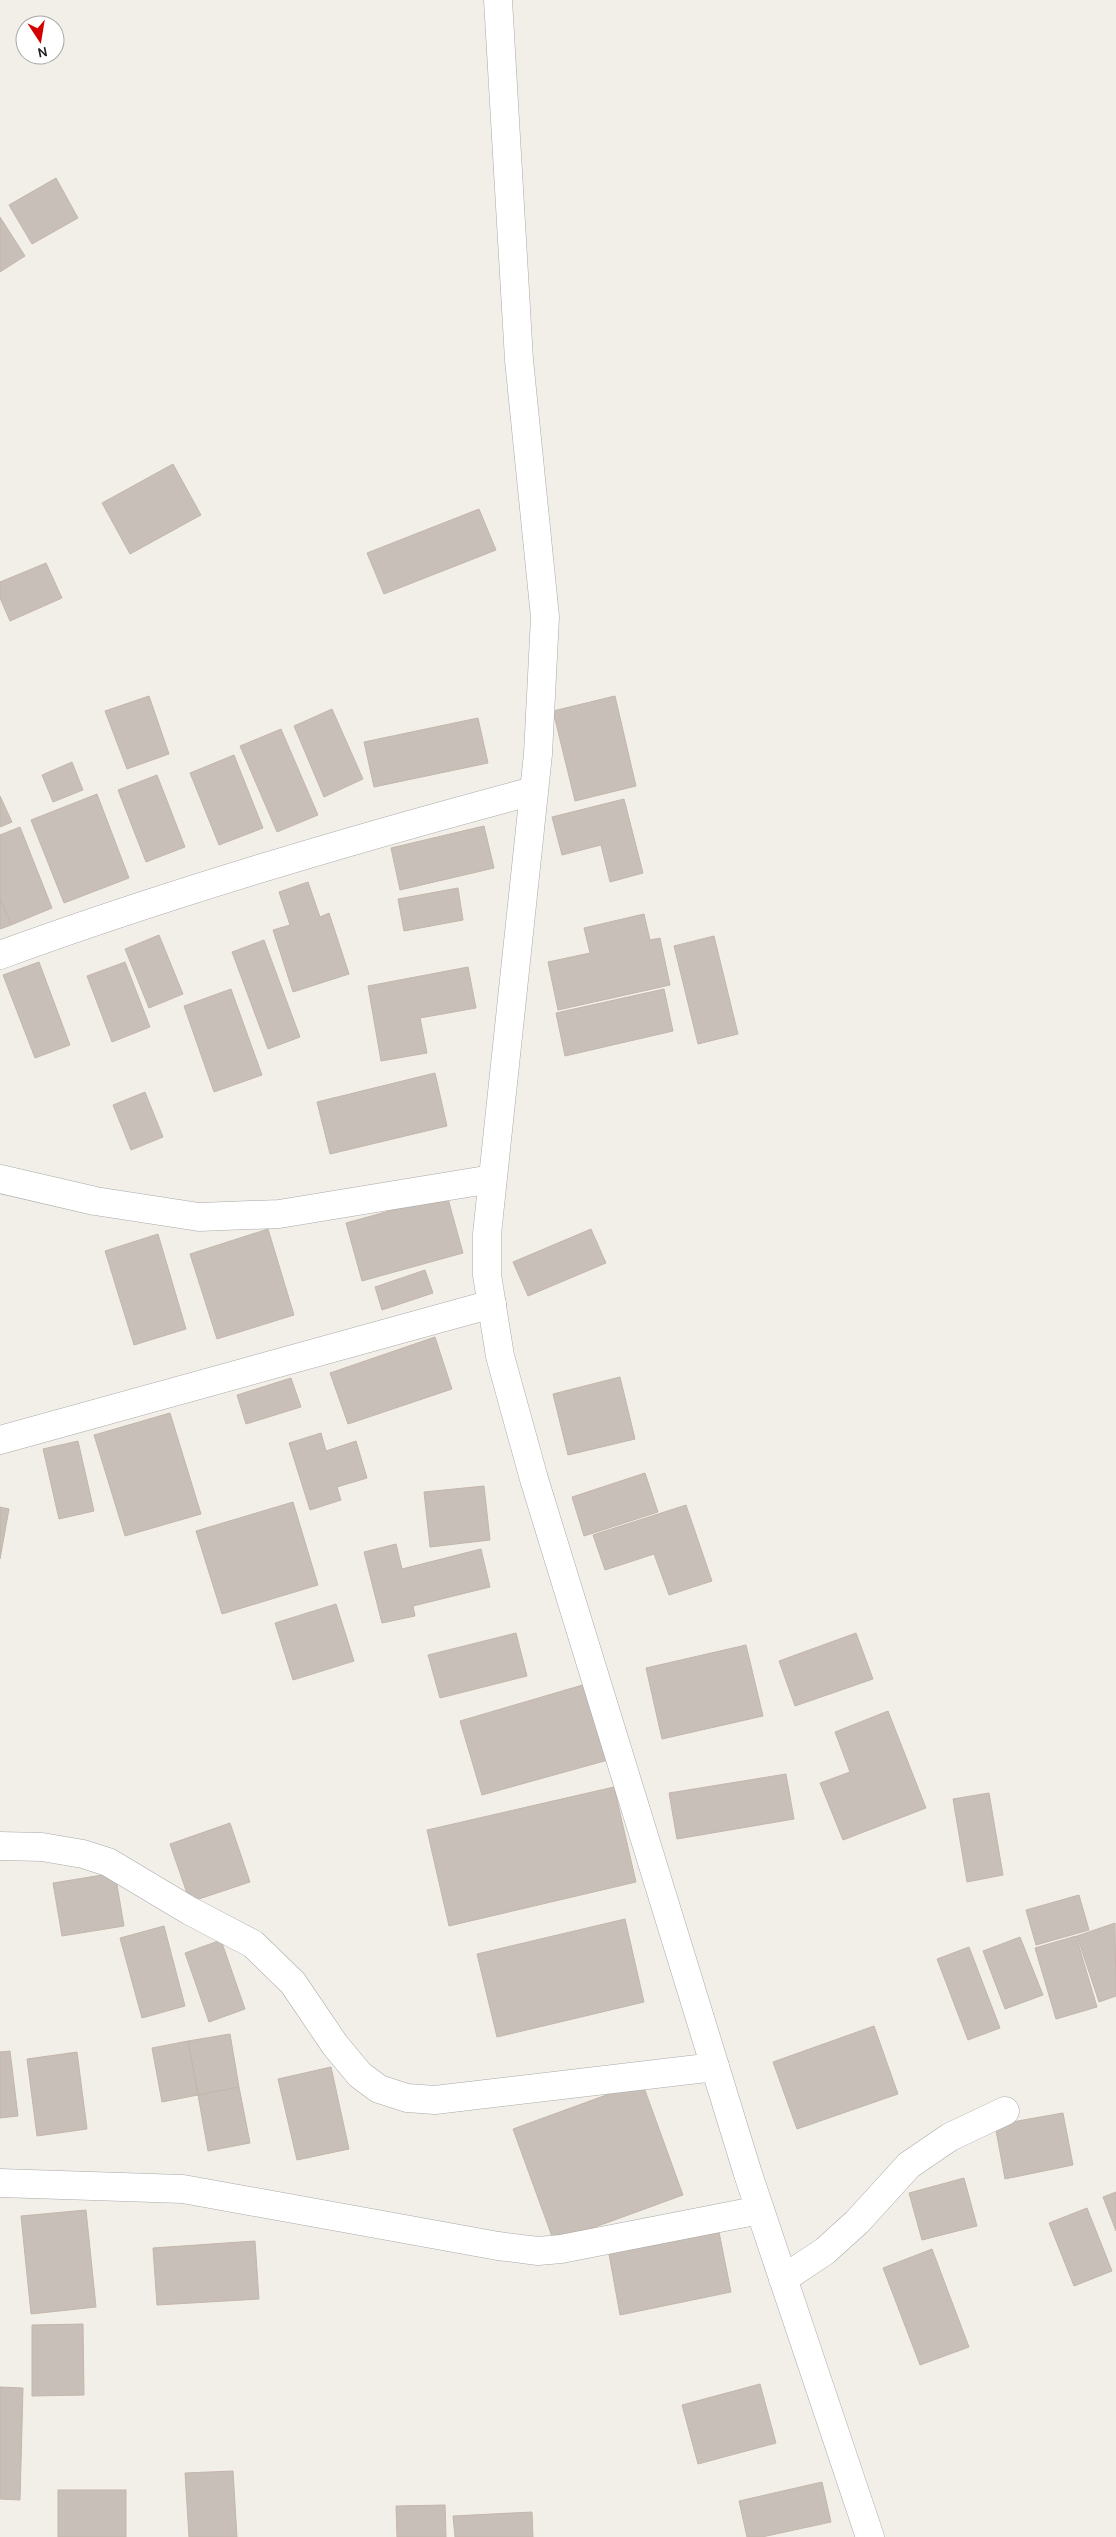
<svg xmlns="http://www.w3.org/2000/svg" width="1116" height="2537" font-family="Karla,sans-serif">
  <style>
    .building { fill: #c7bfb8; stroke: #c4b6ab }
    .lines { fill: none; stroke-linecap: round; stroke-linejoin: round }
    .minor-casing { stroke: #a9a9a9; stroke-width: 29 }
    .minor { stroke: #fff; stroke-width: 28 }
  </style>
  <rect width="100%" height="100%" fill="#f2efe9"/>
  <g class="building">
    <path d="M56 178 78 218 32 244 9 205Z"/>
    <path d="M0 217 25 256 0 272Z"/>
    <path d="M173 464 201 515 130 554 102 503Z"/>
    <path d="M479 509 496 550 384 594 367 553Z"/>
    <path d="M46 563 62 598 10 621 0 598V582Z"/>
    <path d="M149 696 169 754 127 769 105 711Z"/>
    <path d="M615 696 636 786 575 801 553 711Z"/>
    <path d="M332 709 363 779 324 797 294 726Z"/>
    <path d="M478 718 488 763 374 787 364 742Z"/>
    <path d="M281 729 318 815 277 832 240 746Z"/>
    <path d="M234 755 263 828 219 845 190 773Z"/>
    <path d="M72 762 83 790 53 802 42 775Z"/>
    <path d="M157 775 185 847 146 862 118 790Z"/>
    <path d="M97 794 129 878 64 903 31 820Z"/>
    <path d="M0 796 12 822 0 827Z"/>
    <path d="M624 799 643 873 610 882 601 845 562 855 552 817Z"/>
    <path d="M484 826 494 868 400 890 391 848Z"/>
    <path d="M20 827 52 908 11 925 0 898V835Z"/>
    <path d="M308 882 320 917 329 913 349 974 293 992 273 930 290 925 279 892Z"/>
    <path d="M458 888 463 920 404 931 398 899Z"/>
    <path d="M0 898 11 925 0 929Z"/>
    <path d="M644 914 650 940 660 938 670 985 558 1010 548 962 590 953 584 928Z"/>
    <path d="M159 935 183 994 149 1008 125 949Z"/>
    <path d="M714 936 738 1034 698 1044 674 946Z"/>
    <path d="M264 940 300 1037 268 1049 232 952Z"/>
    <path d="M39 962 70 1045 35 1058 3 975Z"/>
    <path d="M125 962 150 1027 112 1042 87 976Z"/>
    <path d="M468 967 476 1008 420 1018 427 1053 381 1061 368 986Z"/>
    <path d="M231 989 262 1075 214 1092 184 1006Z"/>
    <path d="M664 989 673 1031 565 1056 556 1013Z"/>
    <path d="M435 1073 447 1126 330 1154 317 1102Z"/>
    <path d="M145 1092 163 1137 131 1150 113 1105Z"/>
    <path d="M447 1195 463 1253 362 1281 346 1223Z"/>
    <path d="M268 1229 294 1315 217 1339 190 1254Z"/>
    <path d="M591 1229 606 1263 528 1296 513 1262Z"/>
    <path d="M158 1234 186 1329 134 1345 105 1251Z"/>
    <path d="M425 1270 433 1293 382 1310 375 1287Z"/>
    <path d="M435 1337 452 1389 348 1424 330 1373Z"/>
    <path d="M620 1377 635 1439 568 1455 553 1394Z"/>
    <path d="M291 1378 301 1407 246 1424 237 1395Z"/>
    <path d="M170 1413 201 1514 125 1536 94 1435Z"/>
    <path d="M321 1433 326 1451 356 1441 367 1478 337 1487 341 1500 310 1510 289 1443Z"/>
    <path d="M78 1441 94 1511 59 1519 43 1449Z"/>
    <path d="M645 1473 658 1512 584 1536 572 1497Z"/>
    <path d="M484 1486 490 1540 430 1547 424 1492Z"/>
    <path d="M293 1502 318 1585 222 1614 196 1531Z"/>
    <path d="M686 1505 712 1581 669 1595 654 1554 605 1570 593 1535Z"/>
    <path d="M0 1507 9 1509 0 1559Z"/>
    <path d="M396 1544 402 1569 481 1549 490 1587 413 1606 415 1616 382 1623 364 1552Z"/>
    <path d="M336 1604 354 1661 293 1680 275 1623Z"/>
    <path d="M516 1633 527 1676 440 1698 428 1655Z"/>
    <path d="M856 1633 873 1679 795 1706 779 1661Z"/>
    <path d="M746 1645 763 1716 662 1739 646 1668Z"/>
    <path d="M586 1684 608 1760 482 1795 460 1721Z"/>
    <path d="M888 1711 926 1808 843 1840 820 1783 850 1772 835 1732Z"/>
    <path d="M786 1774 794 1819 677 1839 669 1793Z"/>
    <path d="M614 1787 636 1882 449 1926 427 1830Z"/>
    <path d="M989 1793 1003 1875 967 1882 953 1799Z"/>
    <path d="M230 1823 250 1882 190 1902 170 1844Z"/>
    <path d="M115 1873 124 1926 62 1936 53 1883Z"/>
    <path d="M1079 1895 1089 1930 1036 1945 1026 1910Z"/>
    <path d="M625 1919 644 2002 497 2037 477 1954Z"/>
    <path d="M1115 1923 1116 1996 1099 2002 1077 1936Z"/>
    <path d="M164 1926 185 2006 142 2018 120 1938Z"/>
    <path d="M1076 1936 1097 2007 1056 2019 1035 1948Z"/>
    <path d="M1020 1937 1043 1995 1005 2009 983 1951Z"/>
    <path d="M221 1940 245 2009 209 2022 185 1953Z"/>
    <path d="M969 1947 1000 2028 968 2040 937 1959Z"/>
    <path d="M874 2026 898 2094 797 2129 773 2062Z"/>
    <path d="M230 2034 239 2087 198 2095 188 2041Z"/>
    <path d="M188 2041 198 2095 162 2102 152 2048Z"/>
    <path d="M10 2051 18 2116 0 2118V2052Z"/>
    <path d="M77 2052 87 2129 37 2136 27 2059Z"/>
    <path d="M331 2067 349 2149 297 2160 278 2079Z"/>
    <path d="M642 2082 683 2195 554 2242 513 2129Z"/>
    <path d="M239 2087 250 2143 208 2151 198 2095Z"/>
    <path d="M1063 2113 1073 2165 1005 2179 995 2125Z"/>
    <path d="M964 2178 977 2226 922 2240 909 2193Z"/>
    <path d="M1116 2192V2231L1103 2197Z"/>
    <path d="M1087 2208 1112 2271 1074 2286 1049 2223Z"/>
    <path d="M86 2210 96 2307 31 2314 21 2216Z"/>
    <path d="M719 2232 731 2292 620 2315 609 2254Z"/>
    <path d="M255 2241 259 2299 157 2305 153 2248Z"/>
    <path d="M932 2249 969 2347 920 2365 883 2268Z"/>
    <path d="M83 2324 84 2395 32 2396V2325Z"/>
    <path d="M760 2384 776 2443 698 2464 682 2405Z"/>
    <path d="M0 2387 23 2388 20 2500 0 2499Z"/>
    <path d="M233 2471 237 2537H189L185 2473Z"/>
    <path d="M822 2482 831 2522 762 2537H747L739 2501Z"/>
    <rect x="58" y="2490" width="68" height="47"/>
    <path d="M445 2505 446 2537H397L396 2506Z"/>
    <path d="M532 2512 533 2537H455L453 2516Z"/>
  </g>
  <g class="lines">
    <defs>
      <g id="minor">
        <path d="M498 0 519 360 545 617 538 754 487 1234V1275L500 1356 534 1479 748 2174 870 2537"/>
        <path d="M0 955C175 891 353 839 533 791"/>
        <path d="M0 1179 95 1201 199 1217 279 1214 492 1179"/>
        <path d="M0 1440 492 1304"/>
        <path d="M0 1846 42 1847 83 1854 108 1862 190 1911 253 1944 293 1983 335 2045 360 2075 379 2089 407 2098 435 2100 715 2067"/>
        <path d="M0 2183 183 2189 498 2246 538 2251 561 2249 760 2210"/>
        <path d="M783 2279 825 2251 857 2222 909 2165 950 2137 1005 2111"/>
      </g>
    </defs>
    <use href="#minor" class="minor-casing"/>
    <use href="#minor" class="minor"/>
  </g>
  <g transform="translate(40 40) rotate(168)"><circle r="24" fill="#ffffff" stroke="#a7a7a7"/>
  <path d="M0-4L9 19L0 12L-9 19Z" fill="#d40000"/>
  <text y="-8" font-size="14" font-weight="bold" text-anchor="middle" fill="#222222">N</text>
  </g>
</svg>
